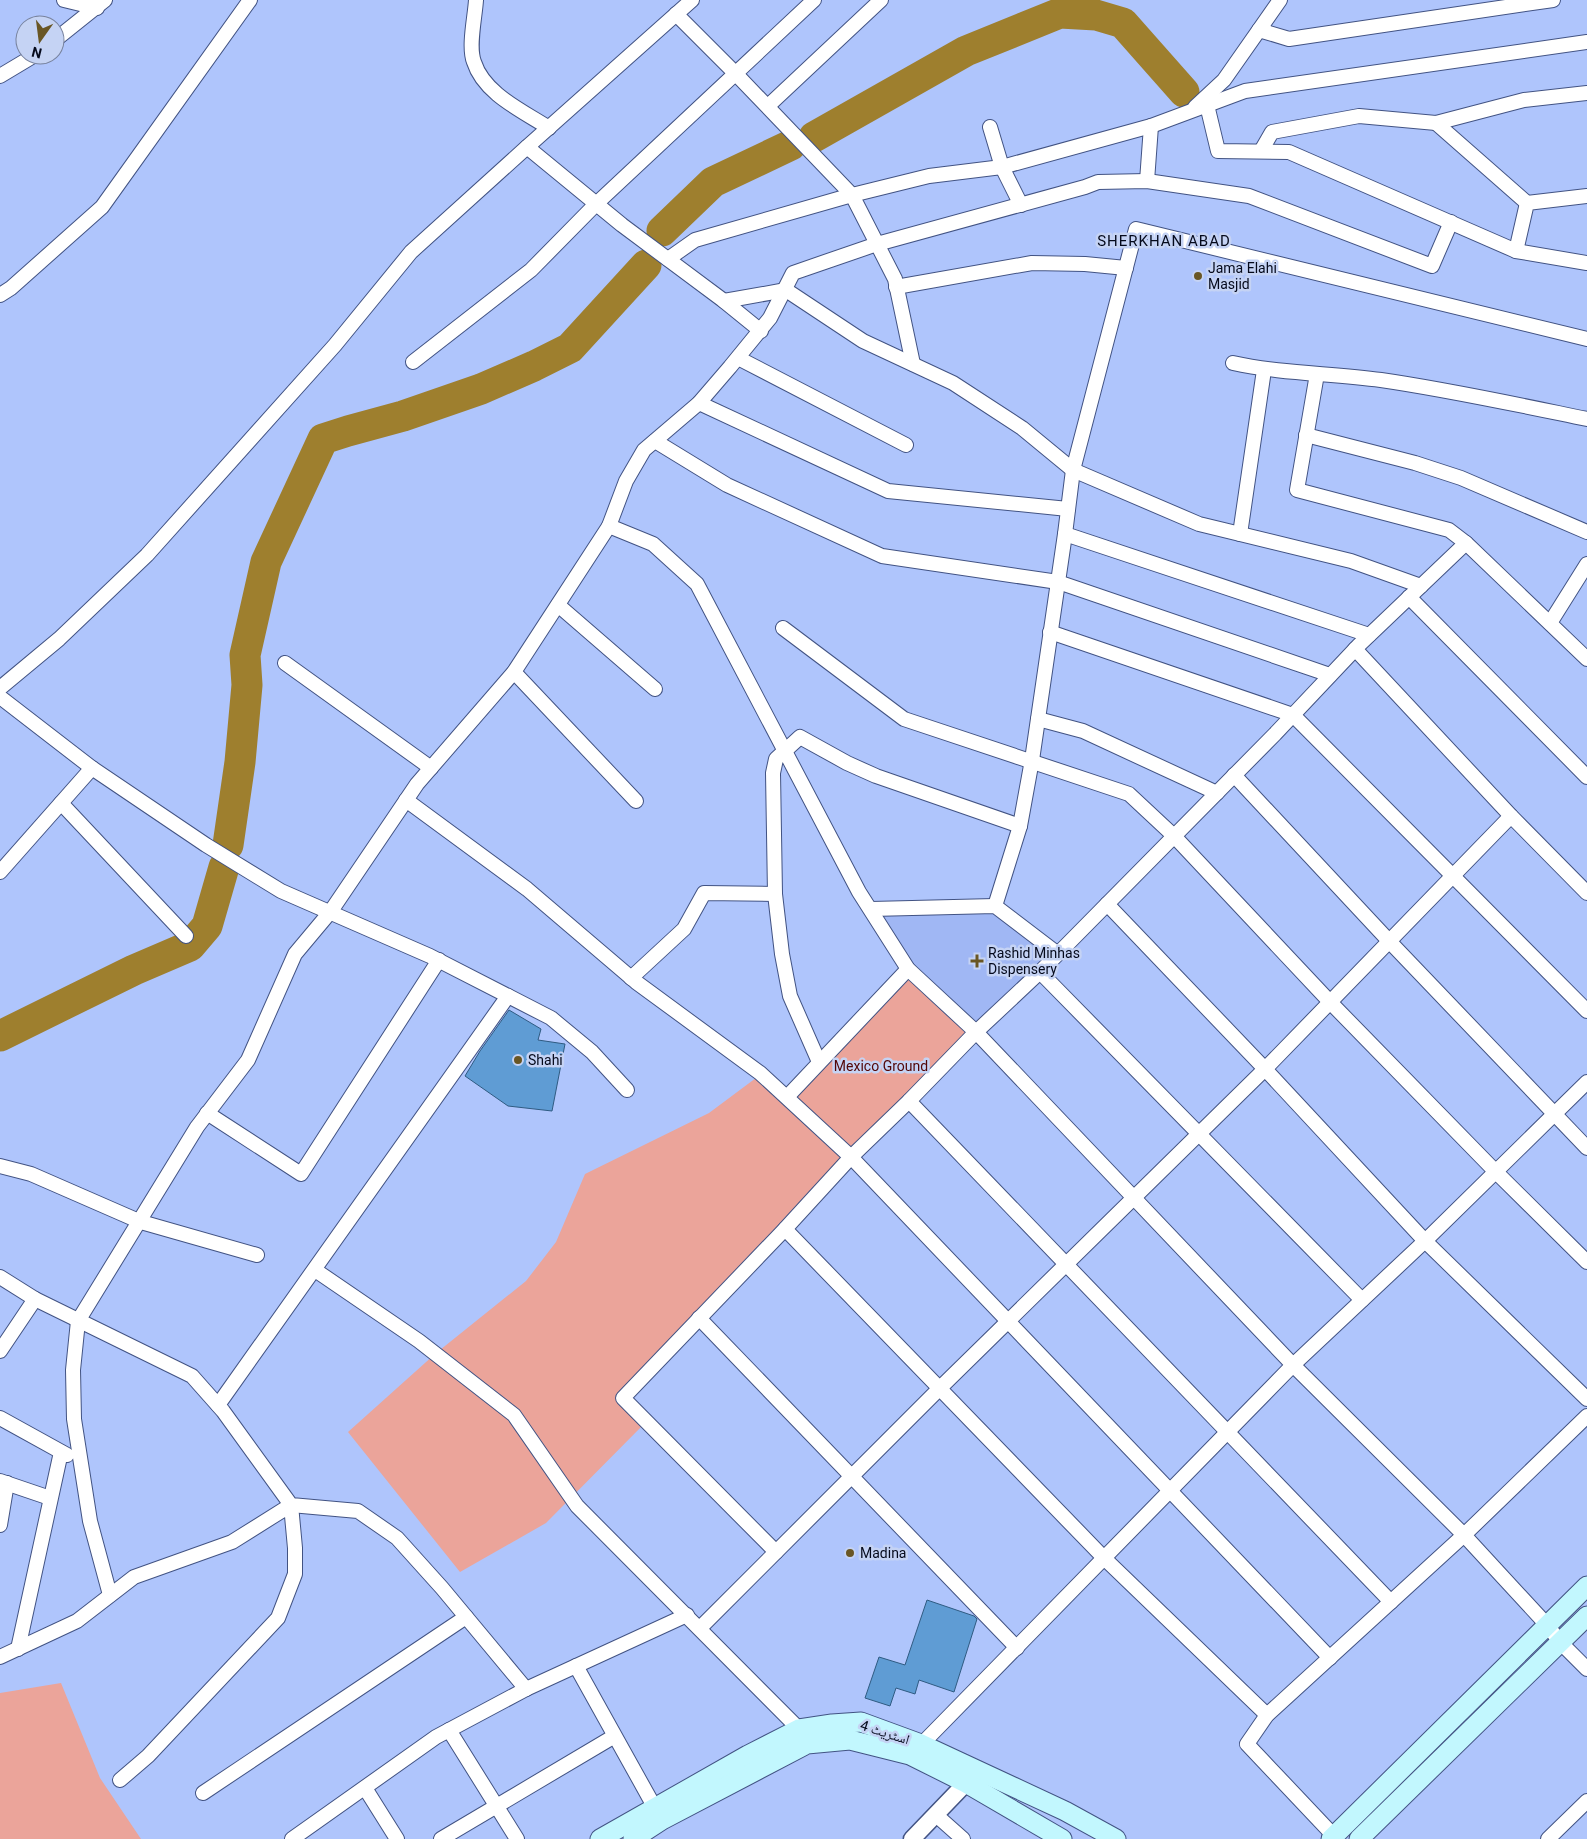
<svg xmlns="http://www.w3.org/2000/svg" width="1587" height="1839" font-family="Roboto,'Noto Naskh Arabic',sans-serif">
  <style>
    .built { fill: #a0b7f4 }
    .green { fill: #eba49a }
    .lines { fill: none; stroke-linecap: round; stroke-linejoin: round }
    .river { stroke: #9e7f2e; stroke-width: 31 }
    .building { fill: #5f9cd4; stroke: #2f5b82 }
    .minor-casing { stroke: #425383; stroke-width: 16 }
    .tertiary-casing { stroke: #425383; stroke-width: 19 }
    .secondary-casing { stroke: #425383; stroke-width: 21 }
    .minor { stroke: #fff; stroke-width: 14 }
    .tertiary { stroke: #fff; stroke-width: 16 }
    .secondary { stroke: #c2f7fe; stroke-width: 19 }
    .poi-dot { fill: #695624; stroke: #c5d3f4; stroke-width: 2 }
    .labels { text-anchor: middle; stroke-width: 5; stroke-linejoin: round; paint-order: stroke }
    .poi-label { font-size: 14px; fill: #050a1c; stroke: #c5d3f4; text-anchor: start }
    .park-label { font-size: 14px; fill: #520505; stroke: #c5d3f4 }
    .street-label { font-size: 14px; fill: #050a1c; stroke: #c5d3f4 }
    .neighbourhood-label { font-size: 15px; letter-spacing: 1px; fill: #050a1c; stroke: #c5d3f4 }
  </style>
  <rect width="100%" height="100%" fill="#afc5fc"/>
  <path class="built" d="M995 906 1058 954 976 1031 908 969 871 910Z"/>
  <g class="green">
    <path d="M911 971 976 1031 851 1155 790 1097Z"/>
    <path d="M760 1075 849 1156 623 1398 646 1422 546 1523 460 1572 348 1432 435 1354 526 1281 556 1242 585 1174 709 1113Z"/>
    <path d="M61 1683 100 1778 141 1839H0V1693Z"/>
  </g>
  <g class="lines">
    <g class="river">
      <path d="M814 137 966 51 1060 13 1096 15 1123 23 1184 92"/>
      <path d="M662 231 713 182 791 145"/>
      <path d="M228 845 240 762 247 685 245 655 266 562 323 439 348 431 403 416 481 389 534 366 570 348 646 265"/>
      <path d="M0 1036 134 970 190 946 207 926 224 867"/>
    </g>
  </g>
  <g class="building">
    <path d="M509 1010 541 1029 538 1040 565 1044 552 1111 508 1106 465 1076 480 1051Z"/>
    <path d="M927 1600 974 1616 977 1619 954 1692 919 1680 915 1694 896 1688 890 1706 865 1698 879 1657 905 1665Z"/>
  </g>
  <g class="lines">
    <defs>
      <g id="minor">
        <path d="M64 0 97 8"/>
        <path d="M476 0C475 17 468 47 474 62 484 94 523 111 549 128"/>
        <path d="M692 0 527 147 622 225 724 301 761 331"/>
        <path d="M676 14 735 73 852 195 895 279 913 364"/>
        <path d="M1259 30 1289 39 1553 0"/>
        <path d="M55 40 105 0"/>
        <path d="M0 76 35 55"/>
        <path d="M1207 105 1218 151 1289 152 1516 251 1587 263"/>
        <path d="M768 106 881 0"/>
        <path d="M1195 107 1224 80 1280 0"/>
        <path d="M1436 123 1527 203"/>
        <path d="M990 127 1002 167 1021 205"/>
        <path d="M1261 151 1272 132 1359 116 1436 123 1524 100 1587 93"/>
        <path d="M1147 181 1151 126"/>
        <path d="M1516 251 1527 203 1587 196"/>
        <path d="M668 259 695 240 852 195 929 176 1002 167 1151 126 1245 91 1587 42"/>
        <path d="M896 287 1032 263 1085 264 1126 268"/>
        <path d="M0 295 11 288 102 207 250 0"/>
        <path d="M724 301 786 290 863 341 953 383 1022 428 1073 470 1199 524 1351 561 1421 586"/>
        <path d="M738 358 906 445"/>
        <path d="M413 362 531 270 596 204 814 0"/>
        <path d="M1233 363C1283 374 1331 373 1381 380 1450 390 1519 405 1587 419"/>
        <path d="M1317 374 1297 490 1449 530 1466 543 1587 659"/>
        <path d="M699 403 888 491 1068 509"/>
        <path d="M1306 435 1415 463 1461 478 1587 532"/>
        <path d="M655 441 727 485 882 556 1058 582 1330 675"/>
        <path d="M609 526 653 544 697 584 859 892 908 969 976 1032 1293 1365 1464 1535 1547 1625 1561 1643 1587 1669"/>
        <path d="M1065 534 1369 635"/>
        <path d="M1240 534 1264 370"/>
        <path d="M1409 597 1587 777"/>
        <path d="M558 605 655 689"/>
        <path d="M1550 623 1587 564"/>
        <path d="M783 628 904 719 1129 794 1174 836 1330 1002 1496 1172 1587 1262"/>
        <path d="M1050 632 1293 715 1587 1011"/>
        <path d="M1355 649 1511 816 1587 893"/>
        <path d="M285 663 431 768"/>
        <path d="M514 672 636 801"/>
        <path d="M0 688 59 639 147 555 335 345 411 252 527 147"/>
        <path d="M0 697 92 768 206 845 281 891 430 956 551 1018 592 1052 627 1090"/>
        <path d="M1038 719 1083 731 1217 793"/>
        <path d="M1234 775 1389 941 1587 1148"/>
        <path d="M406 800 527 889 636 982 760 1073 851 1157 1330 1658"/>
        <path d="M61 803 186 936"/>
        <path d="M0 872 92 768"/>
        <path d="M1107 904 1265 1069 1425 1241 1587 1399"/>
        <path d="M995 906 1020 826 1032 760 1065 534 1073 470 1136 229 1587 339"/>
        <path d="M871 909 995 906 1058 954"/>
        <path d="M1040 972 1362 1300"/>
        <path d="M631 978 684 929 704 893 775 894"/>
        <path d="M819 1062 790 996 782 954 775 894 773 773 776 759 800 737 847 763 876 776 1020 826"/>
        <path d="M787 1097 908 969"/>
        <path d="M909 1101 1391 1602"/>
        <path d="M207 1113 301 1174 439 960"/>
        <path d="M0 1166 31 1174 141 1222 257 1255"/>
        <path d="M785 1229 1104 1558 1267 1715"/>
        <path d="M315 1270 419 1341 514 1415 577 1506 799 1729"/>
        <path d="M0 1277 35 1299 192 1376 223 1411 291 1505 358 1511 397 1538 442 1588 526 1689"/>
        <path d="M699 1318 1017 1648"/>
        <path d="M0 1351 35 1299"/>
        <path d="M218 1405 508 996"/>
        <path d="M0 1418 67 1455"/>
        <path d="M0 1481 50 1498"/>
        <path d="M0 1525 7 1483"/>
        <path d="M776 1552 623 1398 785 1229 851 1157 909 1101 976 1032 1040 972 1275 734 1359 645 1466 543"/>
        <path d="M110 1595 90 1521 74 1419 73 1370 78 1321 197 1127 248 1060 295 954 331 911 417 784 514 672 609 526 626 481 644 450 699 403 730 367 770 318 793 273 877 244 1085 187 1098 182 1147 181 1249 196 1432 266 1451 222"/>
        <path d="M700 1628 940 1388 1265 1069 1511 816"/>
        <path d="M18 1649 61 1452"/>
        <path d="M0 1657 77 1621 134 1577 232 1542 291 1505 295 1548V1574L278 1618 148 1756 120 1780"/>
        <path d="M576 1666 655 1808"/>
        <path d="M449 1730 517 1839"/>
        <path d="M916 1750 1293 1365 1425 1241 1587 1082"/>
        <path d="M365 1788 397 1839"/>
        <path d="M203 1793 466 1617"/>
        <path d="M936 1815 963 1839"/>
        <path d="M1334 1836 1247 1744 1267 1715 1464 1535 1587 1416"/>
        <path d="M292 1839 436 1737 526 1689 687 1615"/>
        <path d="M441 1839 613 1737"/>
        <path d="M1548 1839 1587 1801"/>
      </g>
      <path id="tertiary" d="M912 1839 966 1783"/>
      <g id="secondary">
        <path d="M600 1839 748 1755 799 1729 832 1724 861 1722 921 1744 1065 1811 1116 1839"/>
        <path d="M633 1839 662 1820 807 1744 850 1740 910 1755 966 1783 1062 1839"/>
        <path d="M1331 1839 1587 1586"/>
        <path d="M1359 1839 1587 1616"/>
      </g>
    </defs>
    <use href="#minor" class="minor-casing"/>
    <use href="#tertiary" class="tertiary-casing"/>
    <use href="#secondary" class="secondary-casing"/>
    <use href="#minor" class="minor"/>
    <use href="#tertiary" class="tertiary"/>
    <use href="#secondary" class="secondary"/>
  </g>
  <g class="poi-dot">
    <circle cx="1198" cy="276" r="5"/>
    <path d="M974.5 953.5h5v5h5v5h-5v5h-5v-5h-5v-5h5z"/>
    <circle cx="518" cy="1060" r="5"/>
    <circle cx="850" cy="1553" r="5"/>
  </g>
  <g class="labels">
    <g class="poi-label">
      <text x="1208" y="273">Jama Elahi<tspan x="1208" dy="16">Masjid</tspan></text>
      <text x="988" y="958">Rashid Minhas<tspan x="988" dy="16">Dispensery</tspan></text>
      <text x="528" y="1065">Shahi</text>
      <text x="860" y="1558">Madina</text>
    </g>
    <g class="park-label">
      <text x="881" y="1071">Mexico Ground</text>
    </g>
    <g class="street-label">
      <text transform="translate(885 1732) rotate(18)" y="5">اسٹریٹ 4</text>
    </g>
    <g class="neighbourhood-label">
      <text x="1164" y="246">SHERKHAN ABAD</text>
    </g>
  </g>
  <g transform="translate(40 40) rotate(194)"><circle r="24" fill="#c5d3f4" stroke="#78839e"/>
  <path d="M0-4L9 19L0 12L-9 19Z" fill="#695624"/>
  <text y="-8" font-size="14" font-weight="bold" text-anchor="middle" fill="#050a1c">N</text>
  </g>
</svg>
